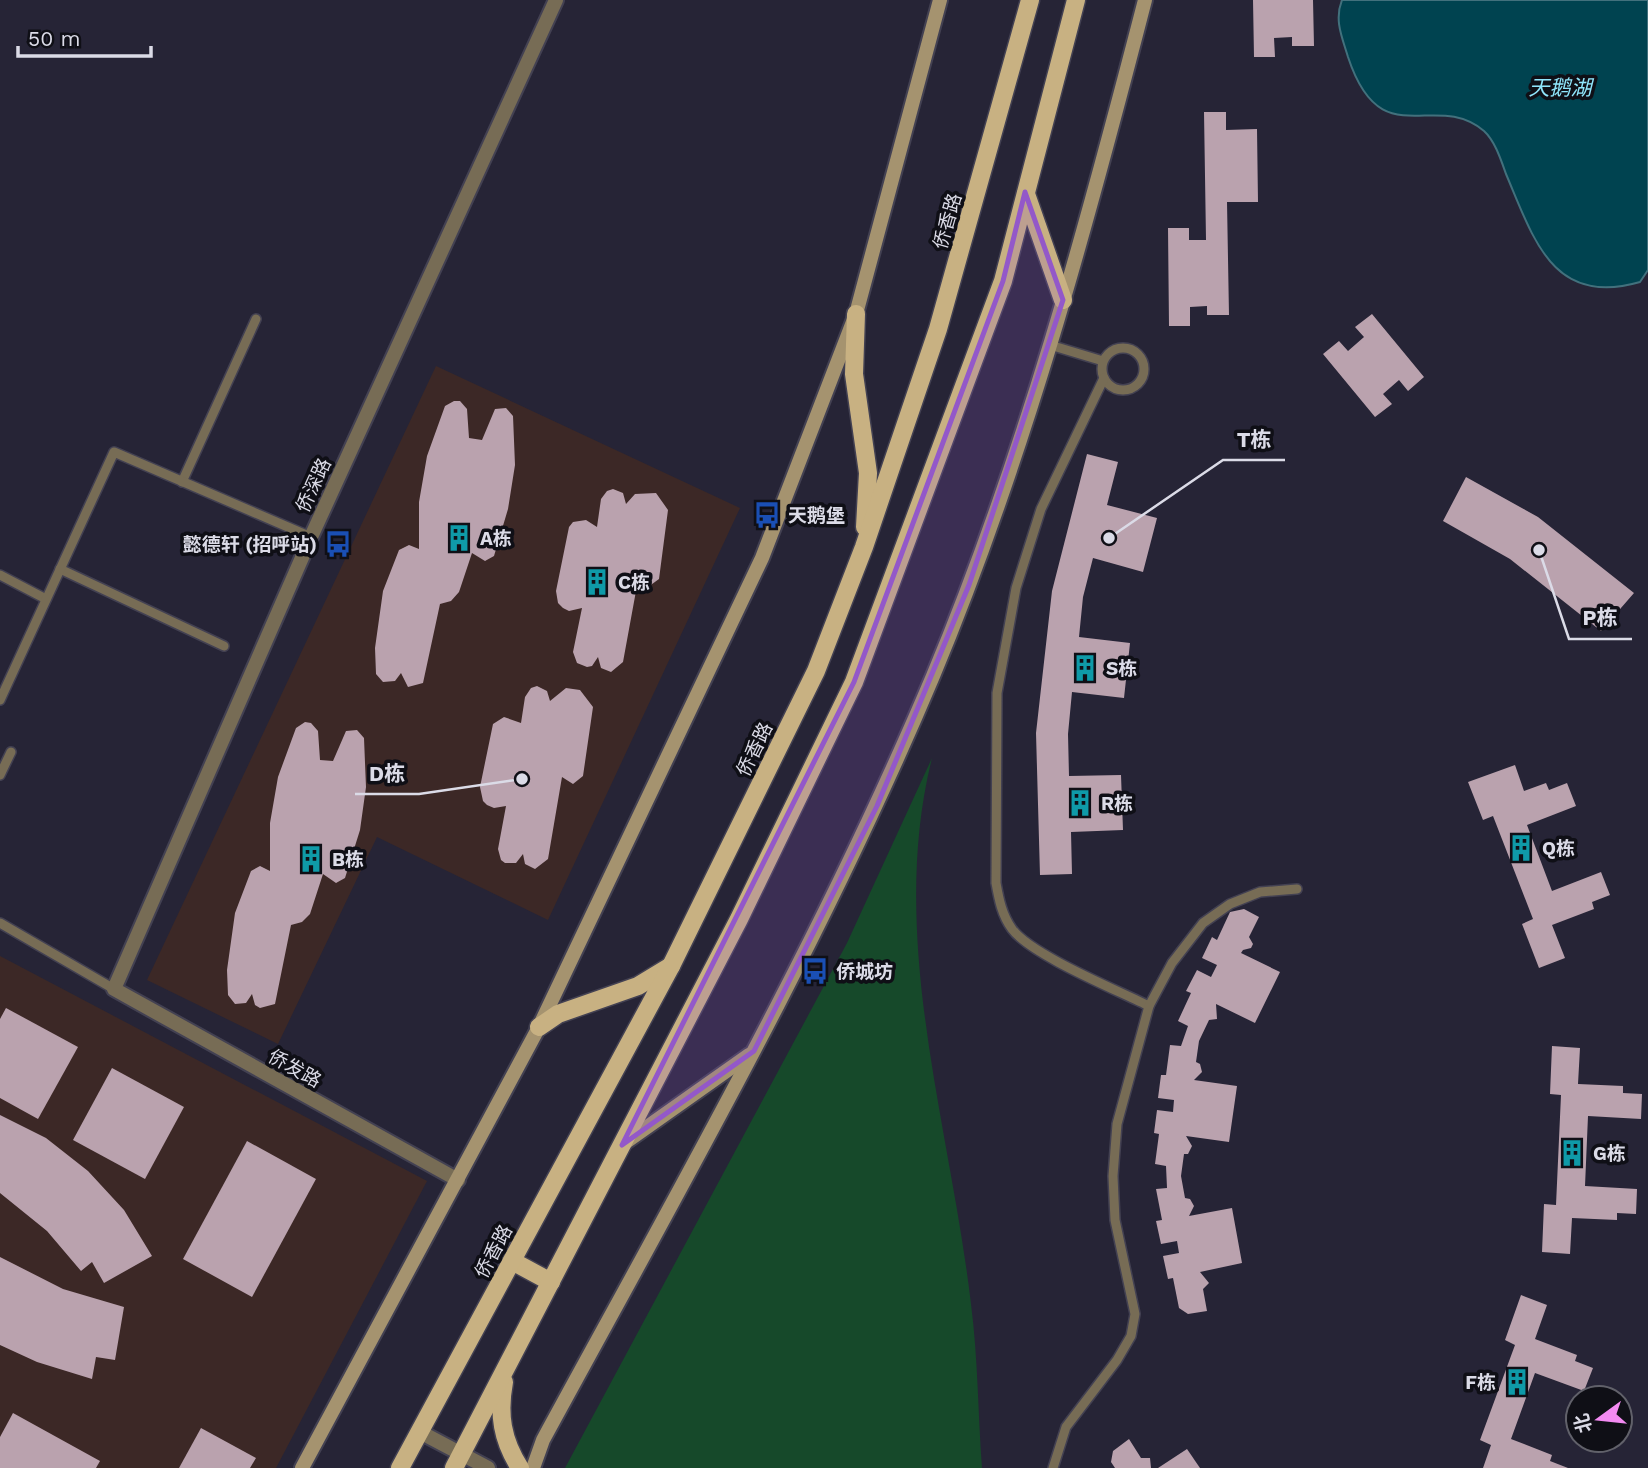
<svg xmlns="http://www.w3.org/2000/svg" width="1648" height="1468" font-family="'Work Sans','Noto Sans SC',sans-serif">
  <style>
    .commercial { fill: #3c2826 }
    .green { fill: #16492a }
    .water { fill: #004350; stroke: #42717d; stroke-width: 2 }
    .building { fill: #baa2ae }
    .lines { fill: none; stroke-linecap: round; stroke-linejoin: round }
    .service-casing { stroke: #434152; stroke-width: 12 }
    .minor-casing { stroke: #434152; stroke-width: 18 }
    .tertiary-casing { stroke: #434152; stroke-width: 18 }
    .secondary-casing { stroke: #434152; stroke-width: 18 }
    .primary-casing { stroke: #434152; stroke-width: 21 }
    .service { stroke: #776c55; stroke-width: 9 }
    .minor { stroke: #776c55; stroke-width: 14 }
    .tertiary { stroke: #776c55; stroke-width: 14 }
    .secondary { stroke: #a5936f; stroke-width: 14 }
    .primary { stroke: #c8b182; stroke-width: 18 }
    .marked { fill: #9358c9; fill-opacity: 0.2; stroke: #9358c9; stroke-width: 5; stroke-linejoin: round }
    .labels { text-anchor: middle; stroke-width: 7; stroke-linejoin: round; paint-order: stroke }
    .street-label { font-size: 19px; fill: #dbdbe7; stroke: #0f0f16 }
    .poi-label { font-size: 19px; font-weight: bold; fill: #dbdbe7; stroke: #0f0f16; text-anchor: start }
    .water-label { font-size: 21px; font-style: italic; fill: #90e6fc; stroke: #0f0f16 }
    .leader { fill: none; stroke: #dbdbe7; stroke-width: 2.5 }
    .callout-dot { fill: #dbdbe7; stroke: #0f0f16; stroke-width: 2.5 }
    .callout-label { font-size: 21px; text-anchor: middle; font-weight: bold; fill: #dbdbe7; stroke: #0f0f16; stroke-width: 7; stroke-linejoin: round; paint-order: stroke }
  </style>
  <rect width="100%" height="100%" fill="#262436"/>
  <g class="commercial">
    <path d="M436 366 740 508 548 920 377 837 278 1044 147 980Z"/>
    <path d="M0 956 427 1181 276 1468H0Z"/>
  </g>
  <path class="green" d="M932 758C887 938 950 1124 971 1304 978 1358 978 1414 982 1468H565L847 943Z"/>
  <path class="water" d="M1342 0H1648V270L1640 282C1553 307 1534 240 1506 174 1501 160 1495 141 1484 131 1434 89 1381 157 1348 57 1342 37 1334 20 1342 0Z"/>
  <g class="building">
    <path d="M1253 0H1313L1314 46H1292V37L1274 38 1275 57H1254Z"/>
    <path d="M1204 112H1226V130L1257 129 1258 202H1227L1229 315H1207V306L1190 307V326H1169L1168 228H1189V240H1206Z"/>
    <path d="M1372 314 1424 377 1408 391 1399 380 1383 394 1392 404 1375 417 1323 354 1339 341 1348 351 1364 337 1355 327Z"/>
    <path d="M454 401H460L467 409 469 438 482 440 495 409 506 408 513 416 515 465 508 509 494 556 485 561 472 553 459 592 451 601 440 604 423 683 408 687 401 673 395 681 383 682 376 674 375 648 383 591 399 550 409 545 419 549V502L427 456 445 406Z"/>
    <path d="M1087 454 1118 462 1107 505 1157 518 1143 572 1093 558 1083 597 1079 637 1130 643 1124 698 1072 692 1068 734 1069 776 1121 775 1123 830 1071 832 1072 874 1040 875 1036 733 1052 591Z"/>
    <path d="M1466 477 1538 517 1634 593 1601 631 1510 559 1443 521Z"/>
    <path d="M613 489 623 493 626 504 635 494 656 493 668 510 659 579 648 587 638 580 623 662 611 672 601 668 598 657 592 666 587 667 577 663 573 652 582 608 569 611 563 608 558 603 556 591 569 527 573 522 586 520 597 527 601 499 607 491Z"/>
    <path d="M537 686 547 691 550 701 566 688 580 690 593 707 583 776 573 784 562 777 548 859 535 869 525 864 523 854 516 863H505L501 860 498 849 506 806 494 808 487 805 483 801 480 787 493 724 504 717 521 723 525 697 531 688Z"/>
    <path d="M305 722 311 723 318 731 320 760 333 761 346 731 357 730 364 738 366 787 360 830 345 878 336 883 323 874 310 914 302 922 291 925 275 1004 260 1008 255 1005 252 994 246 1003 235 1004 228 995 227 970 235 913 251 871 260 866 270 871V823L278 777 296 728Z"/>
    <path d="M1515 765 1524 791 1546 783 1549 790 1567 783 1576 806 1527 825 1552 891 1601 872 1610 895 1592 902 1594 909 1552 925 1565 958 1539 968 1522 924 1533 919 1493 816 1483 820 1468 782Z"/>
    <path d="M1244 909 1259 917 1249 937 1253 944 1251 948 1243 950 1241 953 1280 972 1255 1023 1216 1004 1217 1019 1209 1020 1199 1041 1196 1062 1200 1064 1202 1072 1194 1080 1237 1086 1229 1142 1186 1136 1192 1146 1188 1154H1184L1181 1176 1185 1198 1190 1199 1194 1206 1189 1216 1232 1208 1242 1263 1200 1272 1209 1283 1203 1289 1207 1311 1188 1314 1179 1308 1173 1278 1168 1279 1163 1256 1179 1253 1177 1241 1161 1244 1156 1221 1162 1220 1156 1189 1167 1188 1166 1166 1155 1164 1159 1134 1154 1133 1157 1110 1173 1112 1174 1100 1158 1098 1161 1075H1166L1170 1045 1181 1046 1188 1026 1178 1021 1191 993 1186 991 1197 970 1211 977 1217 965 1202 958 1212 937 1217 940 1230 912Z"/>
    <path d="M6 1008 78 1047 38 1119 0 1098V1019Z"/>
    <path d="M1552 1046 1580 1048 1578 1084 1623 1086V1093L1642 1094 1641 1119 1588 1116 1585 1186 1637 1189 1636 1214 1617 1213V1220L1572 1218 1570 1254 1542 1252 1544 1204 1556 1205 1561 1095 1550 1094Z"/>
    <path d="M112 1068 184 1107 145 1179 73 1140Z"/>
    <path d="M0 1115 46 1138 88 1171 124 1210 152 1256 104 1283 92 1262 81 1271 47 1231 0 1193Z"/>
    <path d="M247 1141 316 1179 252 1297 183 1259Z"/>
    <path d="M0 1257 63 1289 124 1307 115 1360 96 1357 92 1379 37 1362 0 1345Z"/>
    <path d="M1521 1295 1547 1305 1535 1339 1577 1355 1575 1361 1593 1368 1584 1391 1535 1373 1511 1439 1552 1455 1550 1461 1568 1468H1483L1491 1445 1480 1440 1515 1345 1505 1340Z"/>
    <path d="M13 1413 100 1461 96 1468H0V1437Z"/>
    <path d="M201 1428 256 1458 250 1468H179Z"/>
    <path d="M1129 1439 1141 1458H1150L1151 1468H1115L1111 1462 1113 1451Z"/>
    <path d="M1187 1449 1200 1468H1158Z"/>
  </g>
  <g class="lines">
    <defs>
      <g id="service">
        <path d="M1050 345 1103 361"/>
        <circle cx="1123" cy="369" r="21"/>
        <path d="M1104 378 1041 509 1016 588 997 693 996 883C999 900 1002 915 1012 929 1031 955 1117 990 1149 1006"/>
        <path d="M182 482 256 319"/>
        <path d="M60 569 224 646"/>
        <path d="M0 575 46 599"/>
        <path d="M0 700 114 452 311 537"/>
        <path d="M0 775 11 752"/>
        <path d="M0 923 114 989"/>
        <path d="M1053 1468 1066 1427 1117 1360 1131 1336 1135 1314 1115 1220 1113 1176 1117 1124 1149 1006 1172 963 1203 923 1230 904 1260 892 1297 889"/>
      </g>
      <path id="minor" d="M458 1180 114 989 311 537 556 0"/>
      <path id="tertiary" d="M420 1432 488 1468"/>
      <g id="secondary">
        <path d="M623 1144 749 1055"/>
        <path d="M302 1468 539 1027 762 558 856 314 940 0"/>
        <path d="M533 1468 543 1440C680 1188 822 940 933 676 1024 458 1086 228 1145 0"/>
      </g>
      <g id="primary">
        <path d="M1026 194 1063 300"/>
        <path d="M856 314 854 374 868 473 865 527"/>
        <path d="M539 1027 558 1014 638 986 671 966"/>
        <path d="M512 1261 551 1282"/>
        <path d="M504 1382C498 1414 502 1440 520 1468"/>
        <path d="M400 1468 671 966 816 671 864 547 938 329 1030 0"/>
        <path d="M454 1468 739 919 854 682 1003 281 1076 0"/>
      </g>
    </defs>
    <use href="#service" class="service-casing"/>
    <use href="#minor" class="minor-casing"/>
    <use href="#tertiary" class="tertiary-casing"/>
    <use href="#secondary" class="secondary-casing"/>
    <use href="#primary" class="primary-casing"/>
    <use href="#service" class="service"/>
    <use href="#minor" class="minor"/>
    <use href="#tertiary" class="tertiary"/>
    <use href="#secondary" class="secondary"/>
    <use href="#primary" class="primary"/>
  </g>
  <path class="marked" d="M1025 192 1063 300 969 585 877 806 754 1051 622 1145 854 682 1003 281Z"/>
  <defs>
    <symbol id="bus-bare" viewBox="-9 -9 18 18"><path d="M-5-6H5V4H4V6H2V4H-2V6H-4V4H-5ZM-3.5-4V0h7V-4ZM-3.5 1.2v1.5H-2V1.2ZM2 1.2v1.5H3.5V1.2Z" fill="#1a4fb4" stroke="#0f0f16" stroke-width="2.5" paint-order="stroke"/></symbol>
    <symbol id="building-bare" viewBox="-9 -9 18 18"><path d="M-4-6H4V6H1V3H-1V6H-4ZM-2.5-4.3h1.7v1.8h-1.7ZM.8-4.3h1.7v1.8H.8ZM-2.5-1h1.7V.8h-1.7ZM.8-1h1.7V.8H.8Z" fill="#0f9aa8" stroke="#0f0f16" stroke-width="2.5" paint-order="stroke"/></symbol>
  </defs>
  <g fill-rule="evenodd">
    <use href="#bus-bare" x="748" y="496" width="38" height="38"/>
    <use href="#building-bare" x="440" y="519" width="38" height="38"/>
    <use href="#bus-bare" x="319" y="525" width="38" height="38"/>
    <use href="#building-bare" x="578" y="563" width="38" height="38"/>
    <use href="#building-bare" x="1066" y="649" width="38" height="38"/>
    <use href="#building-bare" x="1061" y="784" width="38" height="38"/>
    <use href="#building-bare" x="1502" y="829" width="38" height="38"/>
    <use href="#building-bare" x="292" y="840" width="38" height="38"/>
    <use href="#bus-bare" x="796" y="952" width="38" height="38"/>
    <use href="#building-bare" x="1553" y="1134" width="38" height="38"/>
    <use href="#building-bare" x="1498" y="1363" width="38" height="38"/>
  </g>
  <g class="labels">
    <g class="street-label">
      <text transform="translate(947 221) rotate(-74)" y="7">侨香路</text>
      <text transform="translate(313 485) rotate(-65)" y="7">侨深路</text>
      <text transform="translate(754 749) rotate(-64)" y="7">侨香路</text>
      <text transform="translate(295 1068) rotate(29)" y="7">侨发路</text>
      <text transform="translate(493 1251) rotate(-62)" y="7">侨香路</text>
    </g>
    <g class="poi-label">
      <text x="788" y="522">天鹅堡</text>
      <text x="480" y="545">A栋</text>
      <text x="317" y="551" text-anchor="end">懿德轩 (招呼站)</text>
      <text x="618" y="589">C栋</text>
      <text x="1106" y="675">S栋</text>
      <text x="1101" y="810">R栋</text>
      <text x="1542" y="855">Q栋</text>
      <text x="332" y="866">B栋</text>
      <text x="836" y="978">侨城坊</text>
      <text x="1593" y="1160">G栋</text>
      <text x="1496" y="1389" text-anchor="end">F栋</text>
    </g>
    <g class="water-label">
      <text x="1560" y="95">天鹅湖</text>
    </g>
  </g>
  <path class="leader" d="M1109 538L1223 460H1285M1539 550L1569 639H1632M522 779L419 794H355"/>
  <g class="callout-dot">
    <circle cx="1109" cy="538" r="7"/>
    <circle cx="1539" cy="550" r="7"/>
    <circle cx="522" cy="779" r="7"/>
  </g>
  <g class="callout-label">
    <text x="1254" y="447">T栋</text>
    <text x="1600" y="625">P栋</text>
    <text x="387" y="781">D栋</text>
  </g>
  <g transform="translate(1599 1419) rotate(255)"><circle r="33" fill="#0f0f16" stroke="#61616a" stroke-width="2"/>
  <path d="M0-5L12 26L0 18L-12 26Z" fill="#f38af2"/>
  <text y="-10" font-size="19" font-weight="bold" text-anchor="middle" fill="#dbdbe7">北</text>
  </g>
  <path d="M18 46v10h133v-10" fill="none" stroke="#dbdbe7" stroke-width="3.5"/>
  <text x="28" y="46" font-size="21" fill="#dbdbe7" stroke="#0f0f16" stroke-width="5" paint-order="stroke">50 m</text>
</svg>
